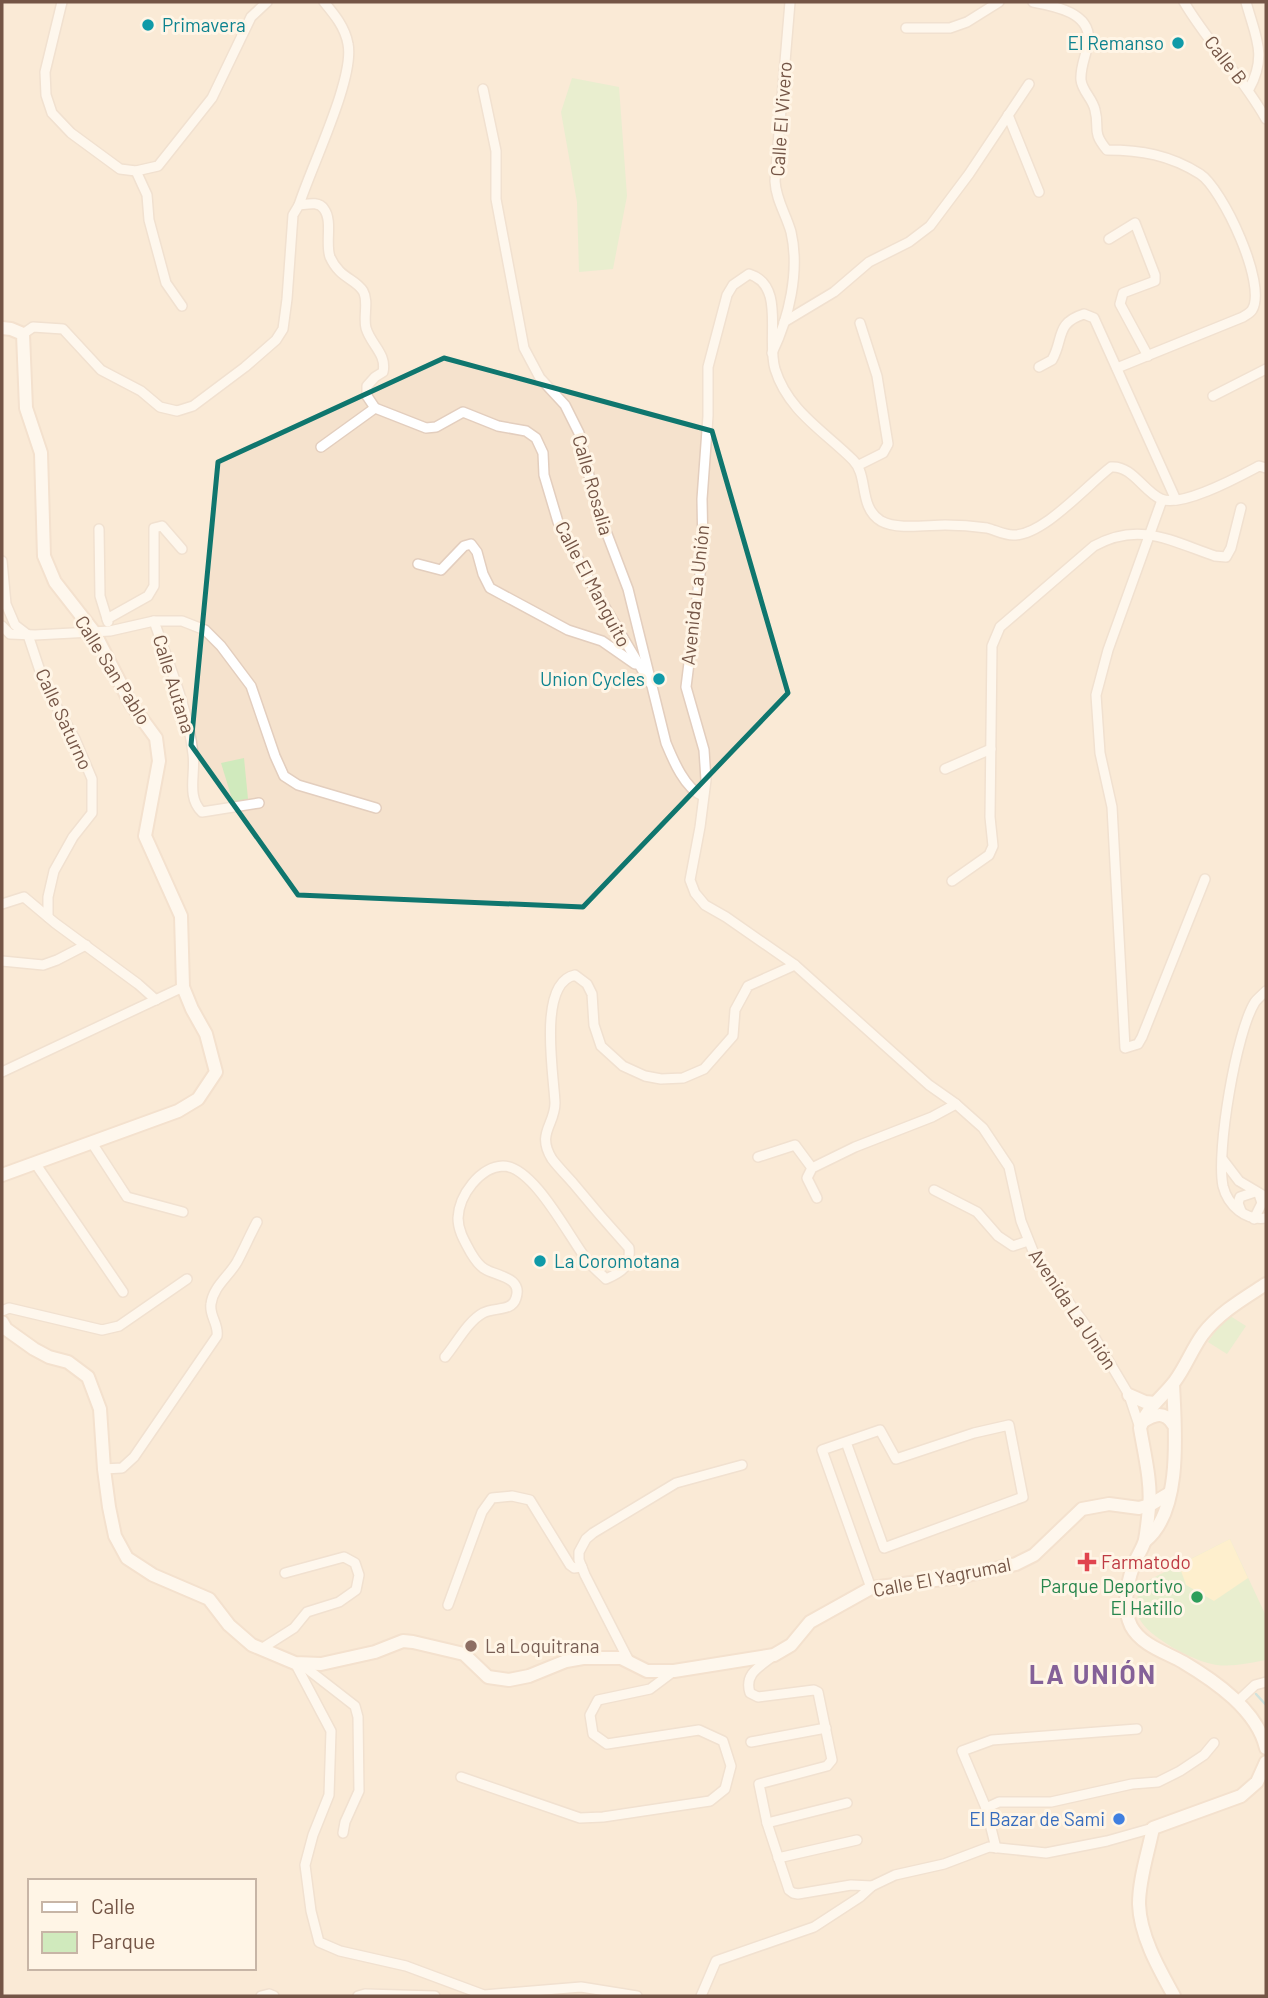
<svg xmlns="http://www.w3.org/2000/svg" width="1268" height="1998" font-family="Barlow,sans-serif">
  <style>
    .residential { fill: #f5e2cd; fill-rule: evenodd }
    .green { fill: #d0eabd }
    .sand { fill: #feedb8 }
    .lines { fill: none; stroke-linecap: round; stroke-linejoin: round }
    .stream { stroke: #99d0d9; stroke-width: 2.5 }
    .street-casing { stroke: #e3cebe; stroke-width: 12 }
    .secondary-casing { stroke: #e8cfba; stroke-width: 16 }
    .street { stroke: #fff; stroke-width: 9 }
    .secondary { stroke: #fff; stroke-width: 12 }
    .marked { fill: none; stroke: #0f766e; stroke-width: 5; stroke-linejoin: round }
    .culture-dot { fill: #0f9aa8; stroke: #fff5e6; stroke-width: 2.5 }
    .health-dot { fill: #e0444e; stroke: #fff5e6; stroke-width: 2.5 }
    .leisure-dot { fill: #2e9e5b; stroke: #fff5e6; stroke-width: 2.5 }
    .education-dot { fill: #8d6e63; stroke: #fff5e6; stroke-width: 2.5 }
    .shop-dot { fill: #3f7fe0; stroke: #fff5e6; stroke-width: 2.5 }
    .labels { text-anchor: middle; stroke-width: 6; stroke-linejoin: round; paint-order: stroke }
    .culture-label { font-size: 19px; fill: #0d838f; stroke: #fff5e6; text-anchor: start }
    .street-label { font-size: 19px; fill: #745546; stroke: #fff5e6 }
    .health-label { font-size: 19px; fill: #be3a42; stroke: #fff5e6; text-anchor: start }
    .leisure-label { font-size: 19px; fill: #27864d; stroke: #fff5e6; text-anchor: end }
    .education-label { font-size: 19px; fill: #785e54; stroke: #fff5e6; text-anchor: start }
    .shop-label { font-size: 19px; fill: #366cbe; stroke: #fff5e6; text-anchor: end }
    .district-label { font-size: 26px; font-weight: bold; letter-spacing: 2px; fill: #846198; stroke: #fff5e6 }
  </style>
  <rect width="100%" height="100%" fill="#fdf1df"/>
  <path class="residential" d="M2 2H1266V1996H2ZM30 1881H254V1968H30Z"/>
  <g class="green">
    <path d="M572 78 619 87 627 196 613 269 579 272 577 202 561 112Z"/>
    <path d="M244 758 248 799 233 802 221 763Z"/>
    <path d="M1227 1314 1246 1326 1227 1354 1208 1342Z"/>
    <path d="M1230 1539 1266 1616V1660C1250 1663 1228 1668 1212 1664 1192 1660 1148 1637 1139 1618 1135 1608 1138 1596 1139 1585Z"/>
  </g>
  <path class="sand" d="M1230 1539 1248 1578 1214 1601 1186 1585 1179 1565Z"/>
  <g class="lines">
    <path class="stream" d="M1256 1694 1266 1705"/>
    <defs>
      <g id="street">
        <path d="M62 2 45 72 46 95 52 113 71 133 120 169 136 171 158 166 212 98 251 17 267 2"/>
        <path d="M1033 2C1055 6 1093 13 1088 43 1086 56 1080 67 1081 80 1082 91 1093 99 1095 110 1100 129 1091 131 1107 150 1141 150 1170 155 1200 174 1222 188 1268 285 1252 310 1250 313 1246 315 1243 317L1117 368"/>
        <path d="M1184 2C1208 43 1242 76 1266 119"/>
        <path d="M1246 2C1255 36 1268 55 1249 89"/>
        <path d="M906 28H950L967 22 999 2"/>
        <path d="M483 89 496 151V199L524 348 540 378 565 405 579 433 596 505 628 589 666 743C673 760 685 789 703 796"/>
        <path d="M1008 115 1039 192"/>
        <path d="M136 171 147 195 149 220 166 283 182 306"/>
        <path d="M299 205C311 167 355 78 348 44 345 27 334 14 324 2"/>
        <path d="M1109 239 1135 223 1155 275V281L1123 293 1120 304 1148 356"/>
        <path d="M784 322 834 292 869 262 909 242 930 226 969 174 1029 84"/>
        <path d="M23 334 33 327 63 329 101 370 141 391 160 407 177 411 193 406 245 367 276 340 283 329 287 299 293 215 299 205C308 204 319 201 324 209 333 221 325 243 330 257 340 279 355 278 363 291 369 301 363 317 366 328 371 345 387 354 383 372L375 377 367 386V396L375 408 426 428 436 427 463 412 498 426 526 431 536 438 543 453 544 475 558 522 596 592 650 683"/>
        <path d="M772 353C789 318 800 271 791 232 786 214 776 200 775 181L790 2"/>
        <path d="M1039 367 1052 360C1064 339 1055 323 1084 314L1094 318 1176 500"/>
        <path d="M1213 396 1266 369"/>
        <path d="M321 447 375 408"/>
        <path d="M859 465 883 453 888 444 877 376 860 323"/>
        <path d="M1162 500 1108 650 1096 695 1100 753 1112 807 1125 1048 1138 1044 1142 1037 1205 879"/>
        <path d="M99 529 100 596 108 622"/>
        <path d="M2 561 6 604 15 625 28 635 45 686 75 739 92 779V813L73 837 54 871 48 897V917"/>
        <path d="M418 564 441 570 464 546 471 544 477 552 483 574 490 588 568 630 602 641 635 664"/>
        <path d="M107 619 148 596 154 586V528L162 526 182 549"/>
        <path d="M154 621C169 665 188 708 193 754 196 773 186 797 202 812L259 803"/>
        <path d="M2 626 10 634 35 635 110 631 154 621H182L205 630 221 646 251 686 275 756 284 776 298 785 376 808"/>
        <path d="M945 769 991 749"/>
        <path d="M952 881 989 855 993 846 990 817 992 646 1000 627 1094 546C1139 521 1171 541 1215 556L1226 557 1231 548 1241 508"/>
        <path d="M2 904 24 897 55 923 138 984 156 1000"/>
        <path d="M2 961 43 965 57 960 86 945"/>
        <path d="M1266 991C1263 994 1258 998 1255 1002 1236 1032 1216 1152 1223 1186 1228 1206 1246 1221 1266 1218"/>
        <path d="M2 1072 183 987"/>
        <path d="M92 1143 127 1197 183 1212"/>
        <path d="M758 1157 795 1145 812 1168"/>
        <path d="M1223 1160 1239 1181 1266 1197"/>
        <path d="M35 1163 123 1292"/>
        <path d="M934 1190 977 1212 998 1236 1013 1246 1028 1241"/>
        <path d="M817 1198 807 1178 812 1168 855 1147 932 1117 956 1104"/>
        <path d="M1241 1211 1238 1203 1240 1197 1255 1192"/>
        <path d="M1254 1219 1262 1203 1259 1194"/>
        <path d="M2 1311 9 1308 102 1330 119 1326 187 1279"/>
        <path d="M445 1357C456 1344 468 1321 483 1313 494 1307 512 1312 516 1298 523 1277 496 1276 485 1269 479 1266 474 1258 471 1253 465 1242 458 1231 458 1218 459 1195 480 1167 503 1166 534 1166 570 1239 587 1260 592 1267 600 1273 606 1279 622 1272 631 1266 629 1248 610 1227 591 1205 573 1183 566 1175 558 1167 552 1159 536 1133 555 1125 555 1103 554 1075 537 983 575 975L587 984 592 994 594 1025 601 1046 623 1066 645 1076 661 1079 683 1078 704 1069 733 1036 735 1010 748 986 795 965"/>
        <path d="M1140 1428 1129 1395 1095 1338 1035 1256 1021 1221 1009 1167 983 1128 956 1104 929 1085 795 965 726 917 705 905 695 893 690 880 700 827 706 780 704 750 686 687 703 550 702 499 708 416V367L727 295 733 285 749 274C786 285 766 339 775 369 788 411 824 431 853 460 869 476 858 507 881 521 897 530 927 525 945 525 959 525 973 526 987 528 995 530 1004 535 1013 535 1043 536 1087 485 1111 467 1132 465 1144 492 1161 499 1182 508 1240 476 1259 466L1266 468"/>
        <path d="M846 1442 884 1548 1023 1497 1009 1425 974 1433 896 1459 880 1430 822 1450 871 1588"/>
        <path d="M104 1469 122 1468 134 1457 217 1336C219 1324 209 1316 211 1304 213 1287 229 1276 237 1262 244 1249 250 1235 257 1222"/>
        <path d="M448 1605 482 1512 492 1498 512 1496 530 1500 570 1565 574 1568 582 1567"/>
        <path d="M261 1649 294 1628 307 1612 339 1602 356 1590 359 1575 355 1563 344 1557 285 1573"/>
        <path d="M773 1656C759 1667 744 1674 750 1693L758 1697 814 1690 818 1692 832 1760 827 1766 759 1784 767 1823 789 1890 793 1893 798 1894 851 1885 872 1886"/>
        <path d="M629 1661 585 1575 579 1560V1552L586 1539 593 1533 676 1483 742 1465"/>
        <path d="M295 1663 331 1731 329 1795 313 1835 305 1865 311 1911 319 1942 340 1951 406 1966 484 1995 581 1987 637 1996"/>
        <path d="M301 1664 355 1706 358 1717 359 1791 345 1822 343 1833"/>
        <path d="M1237 1702 1255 1685 1266 1682"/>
        <path d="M751 1742 826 1728"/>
        <path d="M461 1777 580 1818 603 1817 710 1801 725 1789 731 1766 723 1741 699 1730 607 1744 593 1734 590 1715 598 1700 650 1689 674 1671"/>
        <path d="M986 1808 999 1802H1051L1132 1784 1158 1782 1180 1771 1204 1755 1214 1743"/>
        <path d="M767 1823 847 1803"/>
        <path d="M996 1848 986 1808 962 1751 992 1740 1137 1729"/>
        <path d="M778 1858 857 1840"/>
        <path d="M261 1996 269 1994 274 1996"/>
        <path d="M358 1996 365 1994 435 1996"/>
        <path d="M701 1996 716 1961 814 1927 860 1897 872 1886 895 1875 944 1864 989 1847 1046 1853 1107 1841 1153 1828"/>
      </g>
      <g id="secondary">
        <path d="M2 328 11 329 23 334 26 408 41 453 44 556 55 582 94 632 131 704 156 738 159 761 145 836 181 916 183 987 192 1009 206 1034 216 1072 198 1099 178 1111 2 1175"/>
        <path d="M1266 1284C1243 1299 1220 1312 1203 1334 1192 1349 1186 1366 1175 1381 1163 1397 1146 1408 1140 1428 1144 1452 1152 1484 1149 1508 1148 1518 1147 1529 1145 1540 1143 1548 1137 1556 1134 1564 1127 1583 1122 1607 1131 1626 1141 1645 1165 1652 1183 1662 1215 1681 1257 1710 1266 1748"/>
        <path d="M2 1322 6 1329 34 1349 49 1357 68 1362 88 1377 100 1409 104 1469 109 1507 115 1536 127 1558 153 1575 209 1599 229 1625 252 1645 295 1663 321 1664 375 1652 403 1641 413 1642 464 1654 488 1677 509 1680 529 1676 566 1661 583 1658H621L647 1671H674L774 1655 791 1645 810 1622 871 1588 959 1577 1016 1564 1034 1555 1082 1509 1109 1504 1139 1508 1150 1505 1170 1493"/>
        <path d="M1129 1395 1145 1402 1155 1403"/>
        <path d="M1142 1422C1155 1414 1164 1411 1173 1424"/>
        <path d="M1145 1541C1183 1511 1175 1428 1173 1384"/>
        <path d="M1174 1996C1159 1969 1140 1936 1139 1904 1139 1879 1148 1853 1153 1828L1241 1796 1257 1782 1266 1762"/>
      </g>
    </defs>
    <use href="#street" class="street-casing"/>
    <use href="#secondary" class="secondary-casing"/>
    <use href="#street" class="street"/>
    <use href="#secondary" class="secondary"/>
  </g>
  <path d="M0 0H1268V1998H0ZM444 358 712 431 788 693 583 907 298 895 191 745 218 462Z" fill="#fdf1df" fill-opacity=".55" fill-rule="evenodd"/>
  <path class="marked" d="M444 358 712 431 788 693 583 907 298 895 191 745 218 462Z"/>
  <g class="culture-dot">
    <circle cx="148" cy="25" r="7"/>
    <circle cx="1178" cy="43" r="7"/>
    <circle cx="659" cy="679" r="7"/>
    <circle cx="540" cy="1261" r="7"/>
  </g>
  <path class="health-dot" d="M1083.5 1551.5h7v7h7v7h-7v7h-7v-7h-7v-7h7z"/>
  <circle class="leisure-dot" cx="1197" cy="1597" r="7"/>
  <circle class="education-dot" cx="471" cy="1646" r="7"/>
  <circle class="shop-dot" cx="1119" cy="1819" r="7"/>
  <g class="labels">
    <g class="culture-label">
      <text x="162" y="32">Primavera</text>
      <text x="1164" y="50" text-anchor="end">El Remanso</text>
      <text x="645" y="686" text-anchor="end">Union Cycles</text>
      <text x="554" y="1268">La Coromotana</text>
    </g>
    <g class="street-label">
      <text transform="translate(1226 60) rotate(52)" y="7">Calle B</text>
      <text transform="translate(781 119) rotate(-86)" y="7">Calle El Vivero</text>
      <text transform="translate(593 485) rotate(74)" y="7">Calle Rosalia</text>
      <text transform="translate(593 584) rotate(62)" y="7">Calle El Manguito</text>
      <text transform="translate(695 595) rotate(-84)" y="7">Avenida La Unión</text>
      <text transform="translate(113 670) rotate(58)" y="7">Calle San Pablo</text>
      <text transform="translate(174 684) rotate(73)" y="7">Calle Autana</text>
      <text transform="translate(64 719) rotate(65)" y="7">Calle Saturno</text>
      <text transform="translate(1073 1309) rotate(56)" y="7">Avenida La Unión</text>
      <text transform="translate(942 1577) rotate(-11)" y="7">Calle El Yagrumal</text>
    </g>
    <g class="health-label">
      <text x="1101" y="1569">Farmatodo</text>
    </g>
    <g class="leisure-label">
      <text x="1183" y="1593">Parque Deportivo<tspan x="1183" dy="22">El Hatillo</tspan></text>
    </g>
    <g class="education-label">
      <text x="485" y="1653">La Loquitrana</text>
    </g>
    <g class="shop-label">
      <text x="1105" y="1826">El Bazar de Sami</text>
    </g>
    <g class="district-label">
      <text x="1093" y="1684">LA UNIÓN</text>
    </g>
  </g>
  <rect width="1268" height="1998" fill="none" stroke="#745546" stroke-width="7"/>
  <rect x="28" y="1879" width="228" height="91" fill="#fff5e6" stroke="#c7b5a6" stroke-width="2"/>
  <rect x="42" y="1902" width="35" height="10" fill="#ffffff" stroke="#c7b5a6" stroke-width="2"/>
  <text x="91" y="1914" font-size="21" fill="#745546">Calle</text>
  <rect x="42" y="1932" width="35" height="21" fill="#d0eabd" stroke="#c7b5a6" stroke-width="2"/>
  <text x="91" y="1949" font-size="21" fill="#745546">Parque</text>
</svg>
